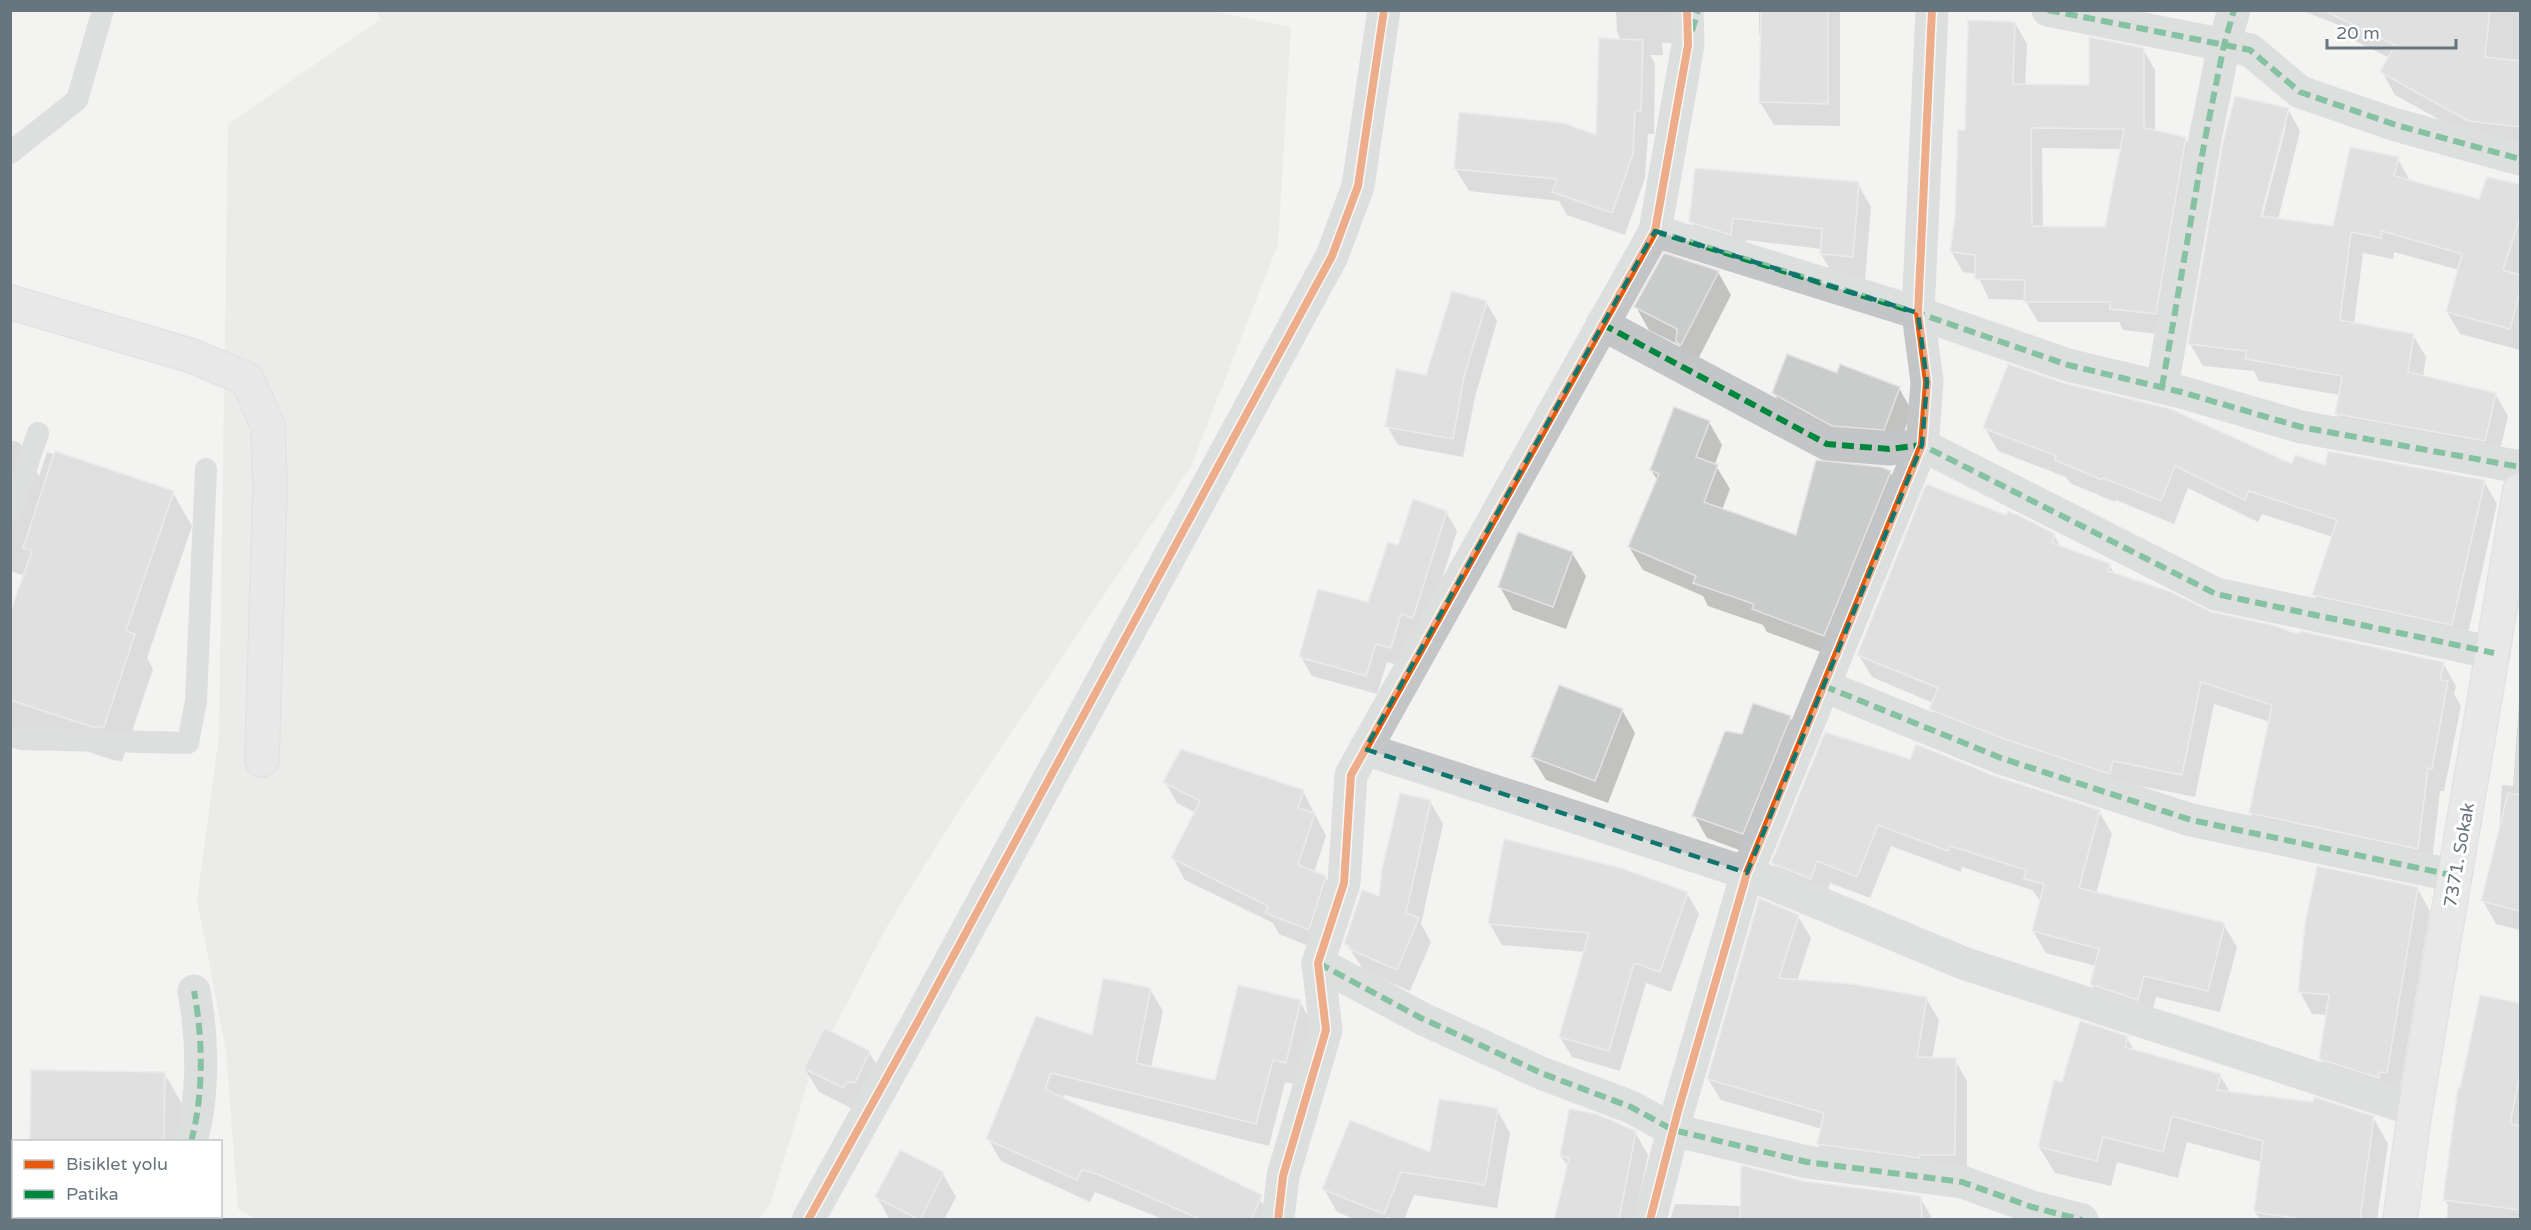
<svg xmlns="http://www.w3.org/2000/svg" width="2531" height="1230" font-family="'Varela Round',sans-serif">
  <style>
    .green { fill: #e2e4e0 }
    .shadow { fill: #0003; fill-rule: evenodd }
    .building { fill: #cacbcb; stroke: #e2e2e2; stroke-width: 1.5; fill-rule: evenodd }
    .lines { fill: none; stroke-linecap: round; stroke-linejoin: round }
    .secondary-casing { stroke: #cecfcf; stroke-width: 36 }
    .lane { stroke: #c4c5c6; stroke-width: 22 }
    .street { stroke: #c4c5c6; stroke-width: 33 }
    .secondary { stroke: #dbdcdc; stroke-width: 33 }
    .quiet { stroke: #00873e; stroke-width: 6; stroke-dasharray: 12 6; stroke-linecap: butt }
    .cycleway-casing { stroke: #fff; stroke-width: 11 }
    .cycleway { stroke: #e8590c; stroke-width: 8 }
    .marked { fill: none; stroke: #0f766e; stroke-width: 4.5; stroke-dasharray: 12 8; stroke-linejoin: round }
    .labels { text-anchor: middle; stroke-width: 6; stroke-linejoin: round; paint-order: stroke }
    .street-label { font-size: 18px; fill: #67767e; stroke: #fff }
  </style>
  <rect width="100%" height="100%" fill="#f3f3f2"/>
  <path class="green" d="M1206 10 1291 27 1278 244 1191 466 957 813 886 928 810 1075 770 1205 759 1219 259 1220 238 1209 226 1051 197 900 219 736 228 124 381 19 376 11Z"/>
  <g class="shadow">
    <path d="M1616 10H1672V43H1662L1663 55H1650L1655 64 1654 134H1648L1645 178 1625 235 1567 215 1559 201 1469 191 1455 168 1598 137 1621 40 1617 32Z"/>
    <path d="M1759 10H1840V126L1774 125 1760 102 1762 39 1759 34Z"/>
    <path d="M2300 10H2520V158L2482 143 2395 95 2382 72 2390 58 2351 39 2344 27Z"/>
    <path d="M2015 23 2027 44 2025 86H2091L2143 49 2155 70V132L2185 138 2197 159 2167 335 2123 330 2119 322H2038L2025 300 1989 299 1977 274 1963 272 1951 251 1966 131ZM2042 148 2122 149 2106 228H2043Z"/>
    <path d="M2288 109 2300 131 2278 219 2334 227 2398 159 2410 181 2480 201 2488 179 2520 186V350L2460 334 2447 312 2459 270 2394 252 2393 259 2363 253 2354 324 2413 335 2426 357 2423 377 2495 394 2508 416 2497 463 2349 436 2336 414 2340 395 2259 381 2254 371 2203 366 2190 344ZM2283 126H2286L2261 223 2258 222Z"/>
    <path d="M1858 184 1871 207 1865 280 1834 277 1821 254 1822 249 1746 240 1744 257 1704 245 1691 222Z"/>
    <path d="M1718 272 1731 295 1694 367 1679 345 1649 330 1636 307Z"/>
    <path d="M1486 302 1497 321 1475 397 1463 457 1398 445 1387 426Z"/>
    <path d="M1837 375 1899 388 1912 411 1896 452 1787 416 1774 393Z"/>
    <path d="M1709 422 1722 445 1715 464 1730 489 1722 510 1797 537 1890 472 1903 495 1837 658 1767 632 1763 625 1708 606 1703 596 1643 570 1629 547 1658 481 1651 470Z"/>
    <path d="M1985 428 2293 466 2484 481 2497 504 2465 647 2327 618 2314 595 2333 537 2262 514 2258 522 2188 488 2174 524 2116 500 2115 502 2070 483 2066 477 1998 451Z"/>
    <path d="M10 440 20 443 39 476 47 452 173 493 192 526 147 658 153 669 122 761 113 760 10 726V618L25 576 10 571Z"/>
    <path d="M1446 512 1457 531 1424 636 1402 666 1387 662 1377 694 1312 676 1301 657 1369 604 1398 547Z"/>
    <path d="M2054 535 2062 549 2110 566 2115 575 2211 614 2300 636 2443 663 2456 686 2454 694 2461 706 2444 791H2440L2431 871 2263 836 2250 813 2270 722 2214 704 2195 797 2126 783 1944 732 1931 709 1933 703 1872 677 1858 654Z"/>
    <path d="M1572 553 1586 576 1566 629 1513 610 1500 587Z"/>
    <path d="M2520 687V930L2496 924 2483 901 2499 834 2502 785 2513 786Z"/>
    <path d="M1622 710 1635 733 1608 803 1546 780 1532 757Z"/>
    <path d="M1790 717 1803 740 1755 856 1707 838 1694 815 1742 736Z"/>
    <path d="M1911 761 1995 777 2099 811 2112 834 2096 894 2224 925 2237 947 2220 1012 2156 997 2150 1022 2104 1007 2091 984 2096 966 2046 953 2033 931 2041 902 2032 890 1962 867 1961 872 1891 846 1870 898 1830 883 1824 901 1786 885 1773 863Z"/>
    <path d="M1165 782 1303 791 1326 836 1314 873 1325 877 1337 899 1321 951 1279 934 1273 923 1185 880 1173 858 1196 813 1177 803Z"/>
    <path d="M1430 801 1443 824 1421 924 1431 942 1410 991 1364 971 1346 943 1381 898Z"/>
    <path d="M2417 888 2430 911 2399 1095 2334 1081 2321 1059 2328 1015 2312 1014 2300 992Z"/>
    <path d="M1687 893 1699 914 1671 992 1646 983 1620 1071 1572 1057 1560 1037 1585 952 1502 945 1490 924Z"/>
    <path d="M1798 916 1811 938 1797 981 1926 998 1939 1020 1932 1059 1955 1060 1967 1081V1176L1830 1165 1818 1144 1822 1129 1721 1100 1708 1079Z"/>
    <path d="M1150 989 1163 1011 1151 1068 1216 1082 1300 1002 1313 1024 1298 1085 1285 1082 1269 1146 1064 1095 1062 1099 1257 1194 1270 1216 1268 1220H1165L1095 1192 1090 1202 1001 1161 988 1139 1036 1018 1093 1037Z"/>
    <path d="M2481 996 2520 1005V1220H2447L2448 1205 2445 1200 2461 1089Z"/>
    <path d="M2127 1038 2135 1052 2220 1075 2231 1094 2373 1117 2388 1144 2377 1220H2260L2255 1212 2262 1162 2187 1142 2178 1178 2117 1162 2111 1186 2055 1173 2039 1147 2063 1084Z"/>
    <path d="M869 1052 883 1075 857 1111 819 1092 805 1069Z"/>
    <path d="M164 1073 184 1107 183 1142H31Z"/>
    <path d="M1497 1110 1510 1133 1497 1208 1414 1195 1404 1220 1386 1217 1385 1220H1356L1337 1212 1324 1189 1431 1154Z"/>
    <path d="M1635 1132 1648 1155 1637 1207 1645 1220H1555L1568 1167 1561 1156Z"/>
    <path d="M943 1174 956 1197 944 1220H890L877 1197Z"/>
    <path d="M1804 1182 1920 1197 1933 1220H1670L1675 1204 1742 1206Z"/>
  </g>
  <g class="building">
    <path d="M1761 10H1828V104L1759 102Z"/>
    <path d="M2323 10H2490L2485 57 2520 61V127L2468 121 2380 72 2395 45Z"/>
    <path d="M1968 20 2015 22 2013 84 2089 85V37L2144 48V128L2186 137 2156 314 2110 309V302H2024L2025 280 1975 279V255L1950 252 1955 216 1958 130H1965ZM2031 128 2124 129 2105 227 2032 226Z"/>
    <path d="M1599 38 1643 40 1641 111H1635L1633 154 1612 213 1552 192 1557 179 1454 169 1459 112 1564 123 1596 135Z"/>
    <path d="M2235 96 2289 108 2261 216 2333 226 2350 147 2399 157 2394 176 2479 199 2487 177 2520 184V218L2503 270 2520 275V291L2510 329 2446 312 2462 254 2382 231 2381 238 2351 232 2340 320 2414 334 2408 372 2496 393 2485 441 2335 414 2342 376 2245 359 2246 351 2188 344 2223 142Z"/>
    <path d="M1695 168 1859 182 1853 257 1820 254 1822 229 1733 218 1731 235 1689 222Z"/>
    <path d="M1664 253 1719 271 1681 345 1676 342 1677 329 1634 307Z"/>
    <path d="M1452 291 1487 301 1464 377 1453 439 1385 427 1396 369 1426 375Z"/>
    <path d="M1787 354 1837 373 1840 364 1900 387 1884 430 1832 426 1772 393Z"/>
    <path d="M2008 364 2064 383 2171 409 2292 464 2295 455 2325 465 2328 451 2485 480 2452 625 2312 595 2337 520 2249 491 2245 500 2175 466 2161 501 2103 478 2102 480 2055 460 2056 456 1983 428Z"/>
    <path d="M1674 407 1710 421 1696 457 1718 465 1704 502 1796 535 1816 460 1881 467 1891 471 1824 636 1752 609 1754 604 1693 583 1696 576 1628 547 1659 474 1650 470Z"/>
    <path d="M55 451 174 491 126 631 135 634 104 727H92L10 700V613L32 551 23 548Z"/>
    <path d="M1926 484 2006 515 2008 511 2022 517 2055 534 2052 543 2111 564 2108 571 2171 592 2212 612 2272 625 2299 634 2300 631 2444 662 2440 680 2448 681 2432 769 2428 768 2418 849 2249 813 2272 705 2201 682 2182 775 2113 761 2110 774 2007 740 1929 709 1938 688 1857 655Z"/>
    <path d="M1413 499 1447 511 1413 618 1401 614 1391 648 1376 644 1366 676 1299 657 1318 589 1368 602 1388 542 1398 545Z"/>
    <path d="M1518 532 1573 552 1553 607 1498 587Z"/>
    <path d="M1559 685 1623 709 1595 781 1531 757Z"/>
    <path d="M1753 703 1791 716 1743 834 1692 816 1725 731 1742 734Z"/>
    <path d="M1825 732 1910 759 1916 744 1995 776 2100 810 2079 888 2225 923 2208 991 2144 976 2138 1000 2090 984 2099 949 2032 931 2044 884 2024 879 2026 870 1950 846 1948 851 1878 825 1857 877 1817 861 1811 879 1771 863Z"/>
    <path d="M1181 749 1304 790 1298 808 1315 813 1298 865 1326 876 1309 930 1265 913 1268 906 1171 858 1200 801 1163 782Z"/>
    <path d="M1400 793 1431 800 1406 913 1419 918 1397 970 1349 949 1350 946 1344 944 1362 890 1379 896 1382 869Z"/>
    <path d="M2508 793 2520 795V911L2481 901Z"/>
    <path d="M1504 839 1621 868 1688 892 1660 972 1634 963 1609 1051 1559 1037 1589 933 1488 924Z"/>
    <path d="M2317 866 2418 887 2387 1073 2379 1072V1078L2319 1059 2329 995 2298 992 2305 924Z"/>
    <path d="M1759 898 1799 915 1779 978 1852 984 1927 997 1917 1057 1956 1058 1955 1155H1919V1158L1817 1144 1824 1113 1707 1079Z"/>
    <path d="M1103 978 1151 988 1136 1063 1215 1080 1238 985 1301 1000 1286 1063 1273 1060 1256 1124 1051 1073 1045 1089 1262 1195 1251 1220H1202L1097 1174 1082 1170 1077 1180 986 1139 1036 1016 1092 1035Z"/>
    <path d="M2480 995 2520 1003V1074L2510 1124 2520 1126V1210L2443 1200 2458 1087 2460 1088Z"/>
    <path d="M2080 1021 2128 1036 2125 1047 2221 1074 2217 1090 2313 1102 2314 1097 2374 1116 2360 1220H2309L2254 1212 2263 1141 2172 1116 2163 1152 2103 1137 2097 1161 2038 1147 2054 1080 2062 1082Z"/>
    <path d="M824 1028 870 1051 855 1083 847 1082 844 1088 804 1069Z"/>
    <path d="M31 1070 165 1072 164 1142H30Z"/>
    <path d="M1439 1099 1498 1108 1485 1185 1401 1172 1384 1214 1322 1189 1350 1120 1430 1152Z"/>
    <path d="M1569 1109 1597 1114 1636 1131 1619 1220H1554L1569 1158 1560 1156Z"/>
    <path d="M900 1150 944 1172 920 1220 875 1197Z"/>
    <path d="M1741 1165 1804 1181 1921 1196 1922 1220H1740Z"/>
  </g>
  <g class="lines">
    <defs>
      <g id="secondary">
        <path d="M10 302 192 356 247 379 268 426 270 487 262 760"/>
        <path d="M2400 1220 2415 1110 2520 490"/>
      </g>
    </defs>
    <use href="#secondary" class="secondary-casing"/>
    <g class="lane">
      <path d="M10 153 77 100 103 10"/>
      <path d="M10 515 38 433"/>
      <path d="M10 736 21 739 188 743 196 701 206 469"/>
    </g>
    <g class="street">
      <path d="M2048 10 2250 50 2300 92 2396 125 2520 159"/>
      <path d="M1655 231 1918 313 2068 365 2181 392 2301 427 2520 467"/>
      <path d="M1602 324 1827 444 1889 449 1922 445 2216 594 2494 653"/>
      <path d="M2162 387 2205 139 2224 45 2234 10"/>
      <path d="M1824 686 2001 758 2191 820 2456 876"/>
      <path d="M1365 749 1747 873 1963 963 2415 1110"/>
      <path d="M1318 963 1421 1018 1541 1073 1631 1107 1673 1130 1807 1162 1962 1182 2032 1207 2082 1220"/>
      <path d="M191 1142C204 1094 203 1039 194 991"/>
      <path d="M10 1187H14"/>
      <path d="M808 1220 917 1023 1332 256 1358 186 1384 10"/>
      <path d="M1278 1220 1283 1176 1326 1030 1318 963 1344 883 1351 775 1655 231 1688 45 1687 10"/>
      <path d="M1650 1220 1678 1111 1747 873 1922 445 1927 382 1918 313 1932 10"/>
    </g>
    <use href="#secondary" class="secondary"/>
    <g class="quiet">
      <path d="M2048 10 2250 50 2300 92 2396 125 2520 159"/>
      <path d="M1692 31 1698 10"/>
      <path d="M1655 231 1918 313 2068 365 2181 392 2301 427 2520 467"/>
      <path d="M1602 324 1827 444 1889 449 1922 445 2216 594 2494 653"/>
      <path d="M2162 387 2205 139 2224 45 2234 10"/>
      <path d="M1824 686 2001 758 2191 820 2456 876"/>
      <path d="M1318 963 1421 1018 1541 1073 1631 1107 1673 1130 1807 1162 1962 1182 2032 1207 2082 1220"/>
      <path d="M191 1142C204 1094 203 1039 194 991"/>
      <path d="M10 1187H14"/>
    </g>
    <defs>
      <g id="cycleway">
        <path d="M808 1220 917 1023 1332 256 1358 186 1384 10"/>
        <path d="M1278 1220 1283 1176 1326 1030 1318 963 1344 883 1351 775 1655 231 1688 45 1687 10"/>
        <path d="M1650 1220 1678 1111 1747 873 1922 445 1927 382 1918 313 1932 10"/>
      </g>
    </defs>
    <use href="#cycleway" class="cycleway-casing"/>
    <use href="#cycleway" class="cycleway"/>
  </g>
  <path d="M0 0H2531V1230H0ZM1655 231 1918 313 1927 382 1922 445 1747 873 1365 749Z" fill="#f3f3f2" fill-opacity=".55" fill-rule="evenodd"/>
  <path class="marked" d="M1655 231 1918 313 1927 382 1922 445 1747 873 1365 749Z"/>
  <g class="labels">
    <g class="street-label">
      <text transform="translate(2459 855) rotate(-80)" y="6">7371. Sokak</text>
    </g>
  </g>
  <rect width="2531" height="1230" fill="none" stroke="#67767e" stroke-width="24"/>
  <rect x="12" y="1140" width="210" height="78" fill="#ffffff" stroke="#c2c8cb" stroke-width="1.5"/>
  <rect x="24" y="1160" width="30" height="9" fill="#e8590c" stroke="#c2c8cb" stroke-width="1.5"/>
  <text x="66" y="1170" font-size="18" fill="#67767e">Bisiklet yolu</text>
  <rect x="24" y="1190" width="30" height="9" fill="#00873e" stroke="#c2c8cb" stroke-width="1.5"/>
  <text x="66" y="1200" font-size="18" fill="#67767e">Patika</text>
  <path d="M2327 39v9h129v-9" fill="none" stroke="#67767e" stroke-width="3"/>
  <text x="2336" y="39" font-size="18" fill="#67767e" stroke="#ffffff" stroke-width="4.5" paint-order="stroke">20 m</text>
</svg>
